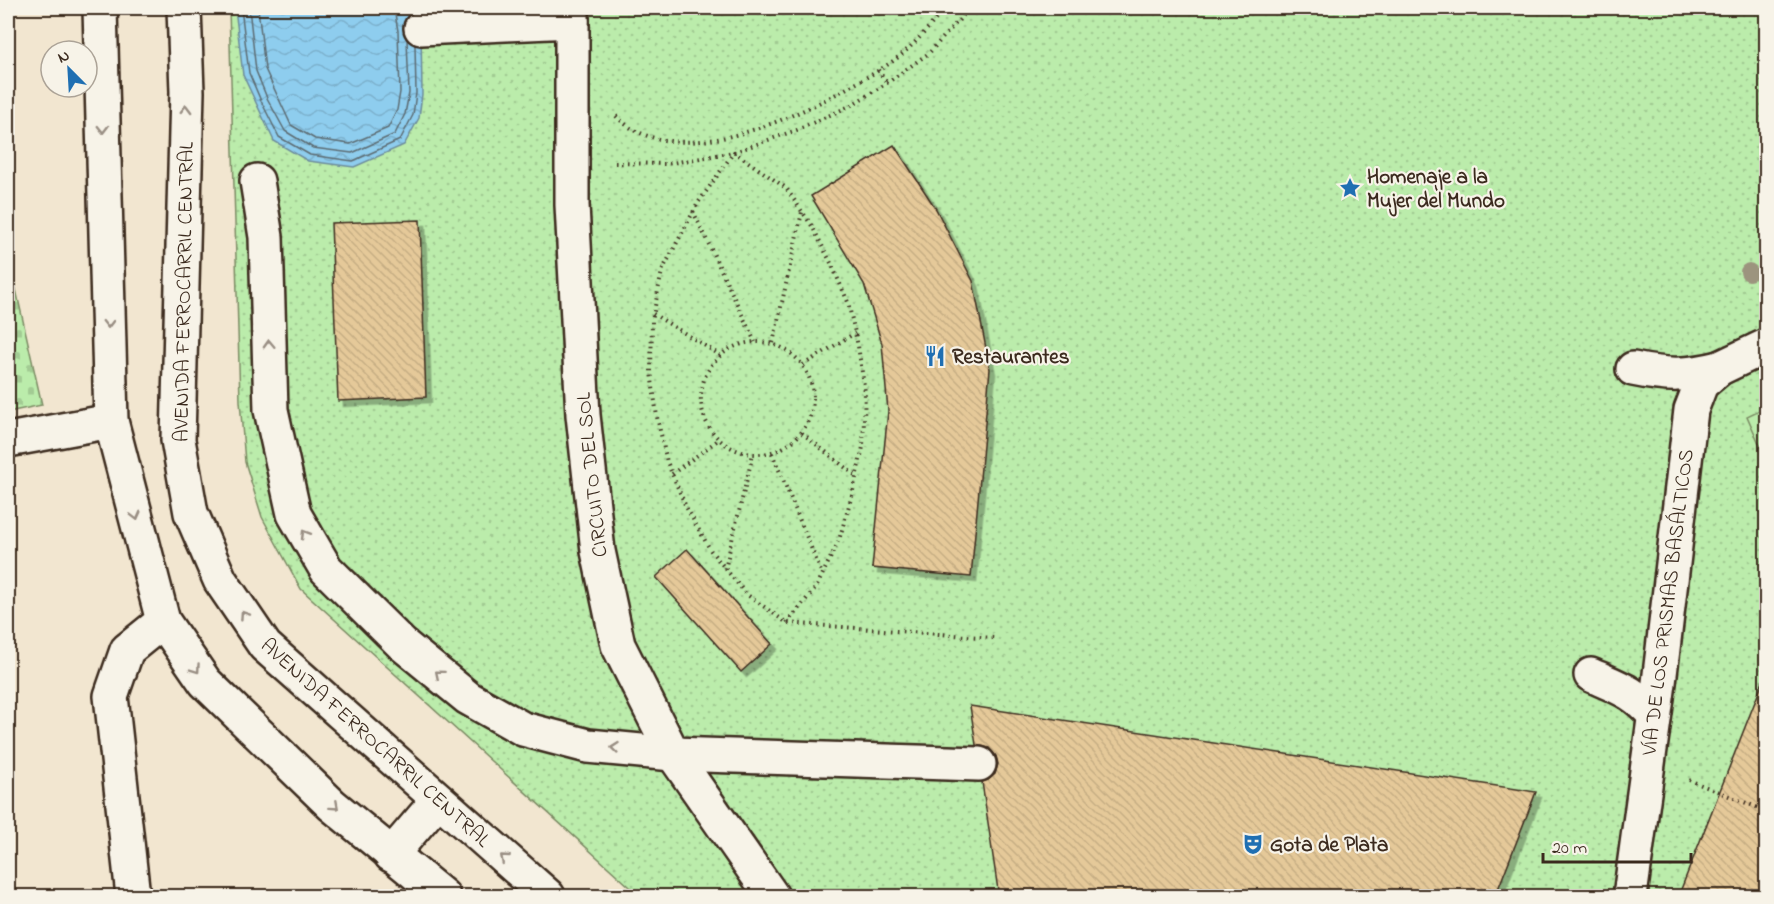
<svg xmlns="http://www.w3.org/2000/svg" width="1774" height="904" font-family="'Indie Flower',sans-serif">
  <style>
    .cemetery { fill: url(#cemetery-stones); stroke: #7b8b64; stroke-width: 1.5 }
    .park { fill: url(#park-dots); stroke: #7b8b64; stroke-width: 1.5 }
    .pitch { fill: #bbecab; stroke: #7b8b64; stroke-width: 1.5 }
    .water { fill: url(#water-waves); stroke: #6d8c9b; stroke-width: 1.5 }
    .lines { fill: none; stroke-linecap: round; stroke-linejoin: round }
    .shore { stroke: #5c6b71; stroke-width: 1.5 }
    .building { fill: url(#building-back-hatch); stroke: #3b2a1e; stroke-width: 1.5; filter: url(#shadow) }
    .minor-casing { stroke: #3b2a1e; stroke-width: 38 }
    .path { stroke: #3b2a1e; stroke-width: 4; stroke-dasharray: 1.5 4.5; stroke-linecap: butt }
    .minor { stroke: #f7f3e8; stroke-width: 33 }
    .tree { fill: #9c947e }
    .oneway { stroke: #998e83 }
    .labels { text-anchor: middle; stroke-width: 4.5; stroke-linejoin: round; paint-order: stroke }
    .poi-label { font-size: 21px; font-weight: bold; fill: #3b2a1e; stroke: #f7f3e8; text-anchor: start }
    .street-label { font-size: 21px; fill: #3b2a1e; stroke: #f7f3e8 }
  </style>
  <defs>
    <pattern id="cemetery-stones" width="16" height="16" patternUnits="userSpaceOnUse" patternTransform="scale(1.5)"><rect width="16" height="16" fill="#bbecab"/><path d="M2 7V4a2 2 0 0 1 4 0v3zM10 15v-3a2 2 0 0 1 4 0v3z" fill="#a2cb93"/></pattern>
    <pattern id="park-dots" width="8" height="8" patternUnits="userSpaceOnUse" patternTransform="scale(1.5)"><rect width="8" height="8" fill="#bbecab"/><path d="M2 2h.1M6 6h.1" fill="none" stroke="#a2cb93" stroke-width="1.8" stroke-linecap="round"/></pattern>
    <pattern id="water-waves" width="16" height="10" patternUnits="userSpaceOnUse" patternTransform="scale(1.5)"><rect width="16" height="10" fill="#8ecdee"/><path d="M0 5q4-4 8 0t8 0" fill="none" stroke="#7bb0cc"/></pattern>
    <pattern id="building-back-hatch" width="6" height="6" patternUnits="userSpaceOnUse" patternTransform="scale(1.5)"><rect width="6" height="6" fill="#e5c999"/><path d="M-1 5l2 2M0 0l6 6M5-1l2 2" fill="none" stroke="#c5ad83"/></pattern>
    <filter id="shadow"><feDropShadow dx="5.5" dy="5.5" stdDeviation="0" flood-color="#0004"/></filter>
  </defs>
  <rect width="100%" height="100%" fill="#f2e6d0"/>
  <filter id="ink" filterUnits="userSpaceOnUse"><feTurbulence type="fractalNoise" baseFrequency=".0167" numOctaves="2"/><feDisplacementMap in="SourceGraphic" scale="12" xChannelSelector="R" yChannelSelector="G"/><feConvolveMatrix kernelMatrix="1 2 1 2 8 2 1 2 1" color-interpolation-filters="sRGB"/></filter>
  <g filter="url(#ink)">
    <path class="cemetery" d="M8 254 42 405 8 412Z"/>
    <path class="park" d="M229 8H1766V896H640L301 589 262 517 245 462 240 401Z"/>
    <path class="pitch" d="M1766 407V459L1747 416Z"/>
    <path class="water" d="M235 8H416L421 28 422 94 419 118 404 145 354 167 308 161 274 141 243 75Z"/>
    <g class="lines">
      <g class="shore">
        <path d="M241 8 249 73 261 101 279 137 310 155 353 161 400 140 413 115 416 93 415 45"/>
        <path d="M249 8 256 71 267 98 285 131 313 148 352 153 395 134 405 114 409 93 407 39"/>
        <path d="M258 8 265 69 291 125 315 139 350 144 388 128 397 110 400 92 398 31 394 8"/>
      </g>
    </g>
    <g class="building">
      <path d="M894 145 936 209 973 281 990 369 971 577 872 568 888 411 882 344 864 284 811 196Z"/>
      <path d="M420 220 426 397 338 401 331 223Z"/>
      <path d="M687 549 772 644 741 672 656 577Z"/>
      <path d="M1764 679H1767V897H1678Z"/>
      <path d="M970 706 1536 792 1495 897H999L982 782 988 780 995 774 998 764 996 756 989 748 976 745Z"/>
    </g>
    <g class="lines">
      <defs>
        <g id="minor">
          <path d="M100 8 111 421 163 621 205 682 332 805 443 896"/>
          <path d="M184 8 187 92 178 440 191 513 220 580 265 646 548 896"/>
          <path d="M572 8V205L583 415 598 551 618 645 673 754 772 896"/>
          <path d="M421 28 572 21"/>
          <path d="M257 181 266 237 271 410 294 514 326 569 402 644 468 698 523 729 588 746 673 754 979 764"/>
          <path d="M1633 369C1666 376 1688 376 1720 368"/>
          <path d="M8 440 111 421"/>
          <path d="M1591 675C1618 687 1635 692 1654 715"/>
          <path d="M391 855 438 800"/>
          <path d="M133 896 111 696 127 650 163 621"/>
          <path d="M1630 896 1659 683 1691 410 1701 384 1720 368 1766 346"/>
        </g>
      </defs>
      <use href="#minor" class="minor-casing"/>
      <g class="path">
        <path d="M878 70 887 83"/>
        <path d="M616 116C674 175 792 119 851 86 871 75 892 64 909 48 922 36 934 21 946 8"/>
        <path d="M615 163 667 164 734 152 797 130 850 106 887 83 929 53 970 8"/>
        <path d="M693 211 755 342"/>
        <path d="M653 314 720 355"/>
        <circle cx="757" cy="398" r="56"/>
        <path d="M773 343 802 212"/>
        <path d="M803 365 855 333"/>
        <path d="M802 433 856 476"/>
        <path d="M772 453 822 574"/>
        <path d="M672 474 718 440"/>
        <path d="M725 569 753 454"/>
        <path d="M787 623 817 586 839 540 852 495 863 447 865 392 858 346 848 302 831 263 812 226 786 188 734 152 698 203 662 271 652 321 651 372 657 417 667 462 686 507 711 551 746 594 787 623 994 638"/>
        <path d="M1689 780 1766 811"/>
      </g>
      <use href="#minor" class="minor"/>
    </g>
    <circle class="tree" cx="1749" cy="272" r="9"/>
    <defs><path id="oneway-chevron" d="M-2-3.5L2.5 0L-2 3.5" fill="none" stroke-width="1.6" stroke-linecap="round" stroke-linejoin="round" transform="scale(1.5)"/></defs>
    <g class="oneway">
      <use href="#oneway-chevron" transform="translate(186 109) rotate(-89)"/>
      <use href="#oneway-chevron" transform="translate(103 129) rotate(89)"/>
      <use href="#oneway-chevron" transform="translate(108 324) rotate(89)"/>
      <use href="#oneway-chevron" transform="translate(269 344) rotate(-92)"/>
      <use href="#oneway-chevron" transform="translate(136 516) rotate(76)"/>
      <use href="#oneway-chevron" transform="translate(305 534) rotate(-121)"/>
      <use href="#oneway-chevron" transform="translate(244 615) rotate(-124)"/>
      <use href="#oneway-chevron" transform="translate(196 669) rotate(55)"/>
      <use href="#oneway-chevron" transform="translate(439 674) rotate(-140)"/>
      <use href="#oneway-chevron" transform="translate(615 748) rotate(-174)"/>
      <use href="#oneway-chevron" transform="translate(335 806) rotate(42)"/>
      <use href="#oneway-chevron" transform="translate(504 858) rotate(-139)"/>
    </g>
  </g>
  <defs>
    <symbol id="sight-bare" viewBox="-9 -9 18 18"><path d="M0-6L1.8-2.2L6-1.7L2.9 1.2L3.7 5.4L0 3.3L-3.7 5.4L-2.9 1.2L-6-1.7L-1.8-2.2Z" fill="#1f6fb2" stroke="#f7f3e8" stroke-width="2.5" paint-order="stroke"/></symbol>
    <symbol id="restaurant-bare" viewBox="-9 -9 18 18"><path d="M-5-6h1v4h1v-4h1v4h1v-4h1v5L-1.5 .5V6h-2V.5L-5-1ZM5-6V6H3V1.5H1.5Q1.5-4 5-6Z" fill="#1f6fb2" stroke="#f7f3e8" stroke-width="2.5" paint-order="stroke"/></symbol>
    <symbol id="theatre-bare" viewBox="-9 -9 18 18"><path d="M-5-5.5Q0-4 5-5.5V0Q5 5 0 6Q-5 5-5 0ZM-3.3-2.5H-1v1.5H-3.3ZM1-2.5H3.3v1.5H1ZM-2.8 1Q0 5.5 2.8 1Z" fill="#1f6fb2" stroke="#f7f3e8" stroke-width="2.5" paint-order="stroke"/></symbol>
  </defs>
  <g fill-rule="evenodd">
    <use href="#sight-bare" x="1335" y="173" width="30" height="30"/>
    <use href="#restaurant-bare" x="920" y="341" width="30" height="30"/>
    <use href="#theatre-bare" x="1238" y="829" width="30" height="30"/>
  </g>
  <g class="labels">
    <g class="poi-label">
      <text x="1367" y="183">Homenaje a la<tspan x="1367" dy="24">Mujer del Mundo</tspan></text>
      <text x="952" y="363">Restaurantes</text>
      <text x="1270" y="851">Gota de Plata</text>
    </g>
    <g class="street-label">
      <text transform="translate(183 292) rotate(-89)" y="7">AVENIDA FERROCARRIL CENTRAL</text>
      <text transform="translate(591 475) rotate(-96)" y="7">CIRCUITO DEL SOL</text>
      <text transform="translate(1667 602) rotate(-83)" y="7">VÍA DE LOS PRISMAS BASÁLTICOS</text>
      <text transform="translate(376 742) rotate(42)" y="7">AVENIDA FERROCARRIL CENTRAL</text>
    </g>
  </g>
  <rect width="1774" height="904" fill="none" stroke="#f7f3e8" stroke-width="30"/>
  <rect x="15" y="15" width="1744" height="874" fill="none" stroke="#3b2a1e" stroke-width="2" filter="url(#ink)"/>
  <g transform="translate(69 69) rotate(336)"><circle r="28" fill="#f7f3e8" stroke="#aca397" stroke-width="1.5"/>
  <path d="M0-4.5L10 22L0 15L-10 22Z" fill="#1f6fb2"/>
  <text y="-9" font-size="16" font-weight="bold" text-anchor="middle" fill="#3b2a1e">N</text>
  </g>
  <path d="M1543 853v9h148v-9" fill="none" stroke="#3b2a1e" stroke-width="3"/>
  <text x="1552" y="853" font-size="18" fill="#3b2a1e" stroke="#f7f3e8" stroke-width="4.5" paint-order="stroke">20 m</text>
</svg>
